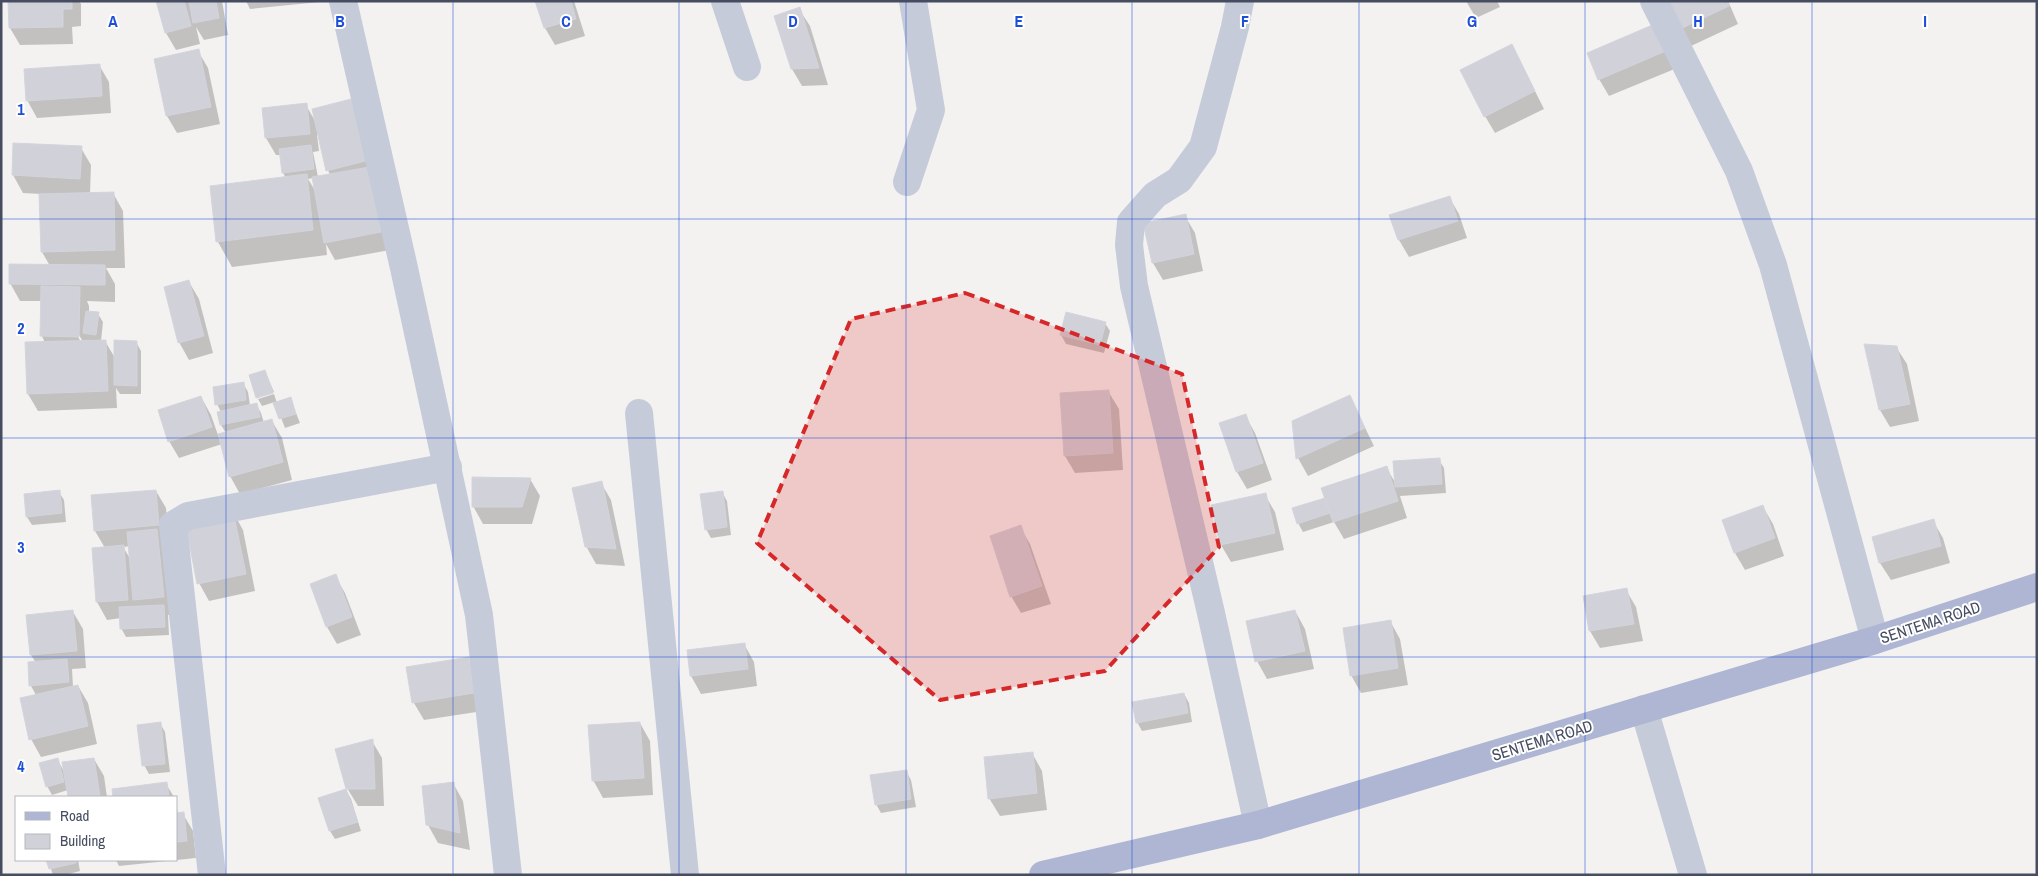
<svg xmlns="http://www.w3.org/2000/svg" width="2038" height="876" font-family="'Archivo Narrow',sans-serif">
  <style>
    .shadow { fill: #0003; fill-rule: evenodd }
    .building { fill: #d0d1d9; stroke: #d4d4dd }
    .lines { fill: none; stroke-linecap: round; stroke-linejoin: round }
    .minor { stroke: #c6cbda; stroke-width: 28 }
    .major { stroke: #aeb6d3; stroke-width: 28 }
    .marked { fill: #d62828; fill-opacity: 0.2; stroke: #d62828; stroke-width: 4; stroke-dasharray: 10 6; stroke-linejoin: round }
    .grid { fill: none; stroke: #1d4ed8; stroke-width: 1; stroke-opacity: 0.55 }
    .labels { text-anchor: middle; stroke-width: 4; stroke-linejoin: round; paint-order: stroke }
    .street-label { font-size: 16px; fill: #464d61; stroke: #fff }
    .grid-label { font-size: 16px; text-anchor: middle; font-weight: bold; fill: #1d4ed8; stroke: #fff; stroke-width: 4; stroke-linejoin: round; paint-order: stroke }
  </style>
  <rect width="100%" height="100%" fill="#f4f2f1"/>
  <g class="shadow">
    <path d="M9 1H79L81 4V26L72 27 73 44 20 45 10 28Z"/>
    <path d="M157 1H222L228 35 204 40 196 27 200 44 176 50 166 33Z"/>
    <path d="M246 1H330L250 9Z"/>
    <path d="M537 1H574L585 36 555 45 545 28Z"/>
    <path d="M1466 1H1497L1500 7 1476 18Z"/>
    <path d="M1669 1H1728L1738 24 1691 46Z"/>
    <path d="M799 9 810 26 828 85 802 86 792 69Z"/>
    <path d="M1656 25 1677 68 1609 96 1599 79Z"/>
    <path d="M198 51 208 68 220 124 177 133 167 116 155 60Z"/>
    <path d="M1521 63 1544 109 1495 133 1485 116Z"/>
    <path d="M99 65 109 82 111 113 37 118 27 100Z"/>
    <path d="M358 99 390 250 335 260 326 244 327 255 232 267 218 242 211 187 286 178 283 173 281 155H276L266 138 263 109 306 105 315 121ZM319 134 328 170 330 175 318 177 313 152 319 151 317 135ZM313 178 316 192 308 179Z"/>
    <path d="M15 144 81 148 91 165 90 194 113 193 123 211 125 268H106L115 284V302L87 301 89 306V313L98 314 103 322 101 341H105L115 358 136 342 141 351V394H120L116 388 117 408 38 411 28 394 45 343 42 336V301H20L10 283 50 266 42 252 41 194 23 193 13 175ZM77 331 83 342H81L75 332Z"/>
    <path d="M1449 197 1459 214 1467 238 1409 257 1399 240 1391 216Z"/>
    <path d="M1185 216 1195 233 1203 271 1163 280 1153 263 1144 224Z"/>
    <path d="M189 282 199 299 213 353 189 360 179 342Z"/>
    <path d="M1105 323 1110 331 1104 353 1066 344 1061 335Z"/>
    <path d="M1866 345 1896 347 1907 364 1919 421 1890 427 1880 410Z"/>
    <path d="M265 371 274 392 257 398 251 376Z"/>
    <path d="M243 383 248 392 250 405 256 404 261 413 264 423 272 421 282 438 292 480 240 494 230 476 222 444 179 458 169 441 201 397 211 415 218 435 226 433 221 425V412L217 404Z"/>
    <path d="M1108 391 1119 409 1123 470 1075 473 1065 456Z"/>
    <path d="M274 394 277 403 290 398 300 423 285 428 275 402 262 406 258 399Z"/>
    <path d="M1350 397 1374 446 1308 476 1298 458 1293 422Z"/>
    <path d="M1245 415 1255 433 1272 480 1247 489 1237 472Z"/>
    <path d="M1439 460 1444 468 1446 493 1400 496 1407 518 1344 539 1334 522 1303 532 1298 523 1326 499 1386 467 1396 484Z"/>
    <path d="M530 479 540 496 532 524H483L473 506Z"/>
    <path d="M601 483 611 500 625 566 596 564 586 546Z"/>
    <path d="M156 491 166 508 173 614 168 615 169 635 126 637 121 628V618L107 620 97 602 94 549 105 548 95 531ZM130 546 131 560 123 547Z"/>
    <path d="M59 492 64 500 66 522 32 525 27 517Z"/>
    <path d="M722 492 727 501 731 535 711 538 706 529Z"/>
    <path d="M1265 495 1275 512 1284 550 1231 562 1221 545Z"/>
    <path d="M1763 507 1773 524 1784 556 1745 570 1735 553 1724 521Z"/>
    <path d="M233 512 243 530 255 591 209 601 199 583Z"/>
    <path d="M1933 521 1943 538 1950 563 1891 580 1880 563 1873 538Z"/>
    <path d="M1020 527 1030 544 1051 604 1021 613 1011 596Z"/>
    <path d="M335 576 345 593 361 635 337 644 327 627 312 585Z"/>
    <path d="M1626 590 1636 607 1643 641 1600 648 1590 631Z"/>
    <path d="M1295 611 1305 629 1314 669 1267 679 1257 661Z"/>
    <path d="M73 612 83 629 86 668 72 669 73 687 78 686 88 703 97 744 41 757 31 739 36 695 31 686 36 663 31 655Z"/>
    <path d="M1390 621 1400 639 1408 685 1361 693 1351 675Z"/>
    <path d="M744 644 754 662 757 686 701 694 691 676 688 651Z"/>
    <path d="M468 658 478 676 483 711 424 720 414 703 408 668Z"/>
    <path d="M1184 694 1189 703 1192 722 1142 731 1137 722Z"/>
    <path d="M160 723 165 732 170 772 149 774 144 765Z"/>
    <path d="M640 723 650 741 653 795 603 798 593 780Z"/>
    <path d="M372 741 382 758 384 806H358L347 788Z"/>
    <path d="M1032 753 1042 771 1047 810 1000 816 989 798Z"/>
    <path d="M57 759 65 773 94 759 104 776 107 797H69L68 790 52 795 47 786Z"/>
    <path d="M906 771 911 780 916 807 881 813 876 804Z"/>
    <path d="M453 783 463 801 470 850 438 843 428 825Z"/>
    <path d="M166 784 174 797H114L113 790Z"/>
    <path d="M346 790 351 799 361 831 335 839 330 831 320 799Z"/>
    <path d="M176 802 178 814H183L193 831 196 858 119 866 116 860H176Z"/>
    <path d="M48 860H78L80 871 65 875H53Z"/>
  </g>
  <g class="building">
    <path d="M8 1H72V9H63V27L9 28Z"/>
    <path d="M156 1H184L191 26 165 33Z"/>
    <path d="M189 1H216L219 18 193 23Z"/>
    <path d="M535 1H571L576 19 544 28Z"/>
    <path d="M1667 1H1727L1729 6 1680 29Z"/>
    <path d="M800 7 819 68 791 69 774 16Z"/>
    <path d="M1657 23 1668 50 1598 80 1587 53Z"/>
    <path d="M1512 44 1535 91 1484 117 1460 70Z"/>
    <path d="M199 49 211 107 166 116 154 59Z"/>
    <path d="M100 64 102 96 26 101 24 69Z"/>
    <path d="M359 97 373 159 326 171 312 109Z"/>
    <path d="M307 103 310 134 265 138 262 108Z"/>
    <path d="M13 143 82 146 80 179 12 175Z"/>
    <path d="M311 145 314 169 282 173 279 149Z"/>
    <path d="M370 167 381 232 324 243 312 177Z"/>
    <path d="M307 174 313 230 216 242 210 186Z"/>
    <path d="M114 192 115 250 41 252 39 194Z"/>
    <path d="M1450 196 1458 221 1398 240 1389 215Z"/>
    <path d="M1186 214 1194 254 1152 263 1143 223Z"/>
    <path d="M9 264 105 265V285L9 284Z"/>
    <path d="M189 280 204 336 178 343 164 287Z"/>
    <path d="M41 286 80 287 79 337 40 336Z"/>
    <path d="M86 311 99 312 96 335 83 333Z"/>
    <path d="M1066 312 1106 322 1100 345 1060 335Z"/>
    <path d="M106 340 108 391 27 394 25 342Z"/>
    <path d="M114 340 137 341V386L114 385Z"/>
    <path d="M1864 344 1897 346 1910 404 1879 410Z"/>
    <path d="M265 370 273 393 256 398 249 375Z"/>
    <path d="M244 382 246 400 215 405 213 387Z"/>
    <path d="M1109 390 1113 453 1064 456 1060 393Z"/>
    <path d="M1350 395 1365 428 1296 459 1292 421Z"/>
    <path d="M201 396 212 427 168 442 158 410Z"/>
    <path d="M291 397 296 414 279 419 273 403Z"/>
    <path d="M257 403 260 417 220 425 217 412Z"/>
    <path d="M1246 414 1263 463 1236 472 1219 423Z"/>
    <path d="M272 419 283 462 229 477 218 434Z"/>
    <path d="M1440 458 1442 484 1395 487 1393 461Z"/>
    <path d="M1387 466 1398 501 1333 522 1321 488Z"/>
    <path d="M472 477 531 478 522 507H472Z"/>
    <path d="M602 481 616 549 585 547 572 488Z"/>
    <path d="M60 490 62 513 26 517 24 494Z"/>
    <path d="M156 490 159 525 94 531 91 495Z"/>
    <path d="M723 491 727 527 705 530 700 494Z"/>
    <path d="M1266 493 1275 533 1220 545 1211 505Z"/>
    <path d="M1325 498 1330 513 1297 524 1292 508Z"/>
    <path d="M1763 505 1775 538 1734 553 1722 520Z"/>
    <path d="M233 511 246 574 197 584 185 521Z"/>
    <path d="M1934 519 1941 546 1879 563 1872 537Z"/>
    <path d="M1021 525 1042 586 1010 597 990 536Z"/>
    <path d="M157 529 164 597 133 600 127 532Z"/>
    <path d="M124 545 128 600 96 602 92 548Z"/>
    <path d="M336 574 352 617 326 627 310 584Z"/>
    <path d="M1627 588 1634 624 1589 631 1583 596Z"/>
    <path d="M164 605 165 627 120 629 119 607Z"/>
    <path d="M73 610 77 651 30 655 26 615Z"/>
    <path d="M1295 610 1305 651 1255 662 1246 621Z"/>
    <path d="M1391 620 1398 668 1350 676 1343 628Z"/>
    <path d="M745 643 748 669 690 676 687 650Z"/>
    <path d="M469 657 474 693 412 703 406 667Z"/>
    <path d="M67 659 69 682 29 686 28 662Z"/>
    <path d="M78 685 88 726 29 740 20 698Z"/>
    <path d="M1184 693 1188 713 1136 723 1132 702Z"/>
    <path d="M161 722 165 764 142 766 137 725Z"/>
    <path d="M640 722 644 778 592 781 588 725Z"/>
    <path d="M373 739 375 789H346L335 749Z"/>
    <path d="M1033 752 1037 793 988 799 984 757Z"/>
    <path d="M58 758 64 782 46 787 39 763Z"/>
    <path d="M94 758 100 797H68L62 762Z"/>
    <path d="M907 770 911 799 875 805 870 775Z"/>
    <path d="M167 782 169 797H113L112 789Z"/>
    <path d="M454 782 460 833 426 825 422 786Z"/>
    <path d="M346 789 358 822 329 831 318 798Z"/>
    <path d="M184 812 187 841 176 842V813Z"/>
    <path d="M46 860H76V863L49 869Z"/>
  </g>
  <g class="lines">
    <g class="minor">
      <path d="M343 1 404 268 479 615 508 875"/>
      <path d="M725 1 747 67"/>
      <path d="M1240 1 1235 27 1203 147 1179 180 1155 195 1131 222 1129 245 1134 286 1211 613 1258 825"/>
      <path d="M1654 1 1739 171 1773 265 1875 640"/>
      <path d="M907 182 931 110 913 1"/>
      <path d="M639 413 685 875"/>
      <path d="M1644 709 1693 875"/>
      <path d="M212 875 173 525 188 516 448 467"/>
    </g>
    <path class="major" d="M1043 875 1258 825 1875 640 2037 587"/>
  </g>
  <path class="marked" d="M965 293 1182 374 1219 547 1105 671 940 700 757 543 851 319Z"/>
  <path class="grid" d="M226 1V875M453 1V875M679 1V875M906 1V875M1132 1V875M1359 1V875M1585 1V875M1812 1V875M1 219H2037M1 438H2037M1 657H2037"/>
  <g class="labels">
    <g class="street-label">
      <text transform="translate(1930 622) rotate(-18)" y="6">SENTEMA ROAD</text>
      <text transform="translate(1542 740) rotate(-17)" y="6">SENTEMA ROAD</text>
    </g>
  </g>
  <g class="grid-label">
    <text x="113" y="27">A</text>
    <text x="340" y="27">B</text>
    <text x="566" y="27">C</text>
    <text x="793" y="27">D</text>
    <text x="1019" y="27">E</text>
    <text x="1245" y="27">F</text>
    <text x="1472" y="27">G</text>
    <text x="1698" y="27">H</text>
    <text x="1925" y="27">I</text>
    <text x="21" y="115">1</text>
    <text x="21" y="334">2</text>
    <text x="21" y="553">3</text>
    <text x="21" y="772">4</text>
  </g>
  <rect width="2038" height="876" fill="none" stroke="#464d61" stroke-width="5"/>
  <rect x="15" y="796" width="162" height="65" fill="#ffffff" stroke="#b5b8c0"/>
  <rect x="25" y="812" width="25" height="8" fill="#aeb6d3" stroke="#b5b8c0"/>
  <text x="60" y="821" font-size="15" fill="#464d61">Road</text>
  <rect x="25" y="834" width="25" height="15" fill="#d0d1d9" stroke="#b5b8c0"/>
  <text x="60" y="846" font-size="15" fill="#464d61">Building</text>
</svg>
